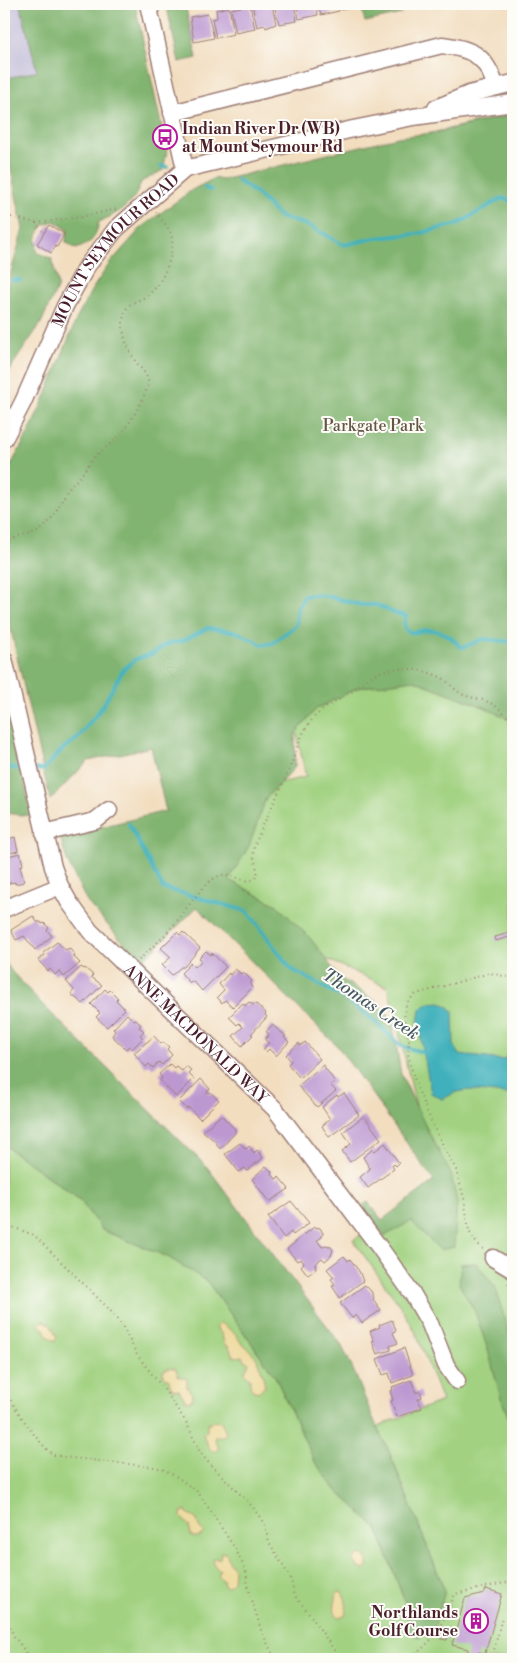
<svg xmlns="http://www.w3.org/2000/svg" width="517" height="1663" font-family="'Libre Bodoni',serif">
  <style>
    .industrial { fill: #c5c0da }
    .green { fill: #a2d281; stroke: #767856 }
    .forest { fill: #81b46f; stroke: #666a4d }
    .sand { fill: #eeda9e; stroke: #9c7c64 }
    .water { fill: #41b1bc; stroke: #466874 }
    .lines { fill: none; stroke-linecap: round; stroke-linejoin: round }
    .stream { stroke: #41b1bc; stroke-width: 4 }
    .building { fill: #bc98d1 }
    .minor-casing { stroke: #9e7e75; stroke-width: 19 }
    .path { stroke: #9e7e75; stroke-width: 2; stroke-dasharray: 1 4; stroke-linecap: butt }
    .minor { stroke: #fff; stroke-width: 16 }
    .labels { text-anchor: middle; stroke-width: 4; stroke-linejoin: round; paint-order: stroke }
    .poi-label { font-size: 16px; font-weight: bold; fill: #4a1f2b; stroke: #fdfcf7; text-anchor: start }
    .street-label { font-size: 16px; fill: #4a1f2b; stroke: #fdfcf7 }
    .park-label { font-size: 16px; fill: #645545; stroke: #fdfcf7 }
    .water-label { font-size: 18px; font-style: italic; fill: #465965; stroke: #fdfcf7 }
  </style>
  <rect width="100%" height="100%" fill="#fdfcf7"/>
  <filter id="ink" filterUnits="userSpaceOnUse"><feTurbulence type="fractalNoise" baseFrequency=".02" numOctaves="2"/><feDisplacementMap in="SourceGraphic" scale="10" xChannelSelector="R" yChannelSelector="G"/><feConvolveMatrix kernelMatrix="1 2 1 2 8 2 1 2 1" color-interpolation-filters="sRGB"/></filter>
  <filter id="wash" filterUnits="userSpaceOnUse"><feTurbulence type="fractalNoise" baseFrequency=".0096" numOctaves="4" result="noise"/><feDisplacementMap in="SourceGraphic" scale="20" xChannelSelector="R" yChannelSelector="G"/><feGaussianBlur stdDeviation="1.12" result="paint"/><feColorMatrix in="noise" values="0 0 0 0 0 0 0 0 0 0 0 0 0 0 0 0 0 1.4 0 .05"/><feComposite in="paint" operator="in"/></filter>
  <g filter="url(#wash)">
    <rect width="100%" height="100%" fill="#f2ddbf"/>
    <path class="industrial" d="M4 4H20L37 71 4 79Z"/>
    <path class="green" d="M513 114V1659H4V1145L80 1200 102 1230 168 1257 207 1281 275 1376 315 1462 338 1492 377 1528 406 1605 410 1631 445 1591 388 1449 376 1427 442 1401 416 1333 403 1310 353 1240 382 1221 434 1181 388 987 233 917 201 801 306 777 214 348 233 179Z"/>
    <g class="forest">
      <path d="M20 4H135L167 152 163 170 141 182C134 205 120 212 99 222 95 239 92 243 76 249L66 242 67 229 54 221 42 226 36 239 37 252 52 259 58 286 41 323 14 363 4 382V298L23 229 4 136V79L37 71Z"/>
      <path d="M185 4 197 58 179 62 167 8Z"/>
      <path d="M361 4H377L378 7 399 4 401 14 365 22Z"/>
      <path d="M513 114V721L484 707 414 680 357 688 316 709 295 734V767L266 798 249 846 229 880 277 905 311 939 340 978 376 1001 392 1020 401 1074 426 1127 451 1174 457 1202 454 1247 440 1250 411 1221 385 1236 362 1206 368 1202 382 1220 434 1181 338 1047 197 907 141 962 87 902 67 861 60 837 166 811 151 747 88 761 50 800 4 600V478L29 432 46 395 76 320 91 291 110 263 143 226 192 190 215 178 222 180 398 137 434 133Z"/>
      <path d="M4 698 32 816 4 813Z"/>
      <path d="M4 960 12 972 41 1003 207 1167 340 1343C359 1377 369 1415 388 1449L445 1591 435 1626 419 1638 410 1631 406 1605 377 1528 338 1492 315 1462 275 1376 207 1281 168 1257 102 1230 80 1200 4 1145Z"/>
      <path d="M476 1263 495 1286 513 1348V1430L500 1395 488 1350 475 1312 459 1284 461 1264Z"/>
    </g>
    <g class="sand">
      <path d="M44 1321 50 1324 57 1337 55 1341 47 1336 45 1330 39 1325 40 1322Z"/>
      <path d="M221 1323 236 1334 241 1343 247 1347 256 1357 263 1375 265 1387 258 1392 252 1390 250 1384V1378L244 1373 249 1363 243 1359 242 1356 237 1357 233 1356 229 1347 224 1344 222 1334 217 1329V1326Z"/>
      <path d="M173 1368 176 1369 178 1376 187 1379V1387L193 1395 192 1400 186 1401 179 1390 173 1389 170 1385 169 1380 164 1376 163 1371 166 1369Z"/>
      <path d="M218 1420 222 1423 226 1433 224 1436H216L215 1440 219 1448 214 1452 209 1448 203 1434 207 1431V1426L208 1423Z"/>
      <path d="M185 1511 197 1520 199 1527 204 1532C201 1537 195 1539 191 1535L189 1526 181 1517V1513Z"/>
      <path d="M221 1552 227 1554 229 1562 234 1569 233 1582 228 1587 224 1586 223 1580 218 1576 220 1570C216 1567 211 1564 214 1558L218 1559 220 1558Z"/>
      <path d="M361 1554 364 1555 368 1560 367 1567 364 1570 359 1568 354 1561 355 1557Z"/>
      <path d="M341 1591C347 1598 347 1607 345 1615L339 1617C331 1612 336 1601 337 1592Z"/>
    </g>
    <path class="water" d="M440 1002 449 1007 453 1012 454 1045 460 1055 504 1060 513 1045V1095L469 1090 457 1092 442 1099 431 1093 418 1023 420 1010 429 1003Z"/>
    <g class="lines">
      <g class="stream">
        <path d="M161 166 167 167"/>
        <path d="M237 180 257 194 280 217 307 225 344 245 375 238 417 234 458 224 502 198 513 202"/>
        <path d="M205 188 211 190"/>
        <path d="M13 280H20"/>
        <path d="M4 765 12 768 26 769"/>
        <path d="M36 769 43 770 64 748 78 738 102 707 123 670 136 659 152 654 167 644 182 641 208 628 237 632 263 645 273 643 296 625 298 607 304 596 312 595 327 596 361 605H377L394 613 406 616 404 624 406 630C414 635 418 631 425 630 441 630 450 634 460 647H464L483 639 513 642"/>
        <path d="M129 824 163 888 247 911 291 969 342 997 371 1018 401 1046 426 1053"/>
      </g>
    </g>
    <g id="blocks">
      <g class="building">
        <path d="M252 4H272L276 24 266 28 265 25 257 27Z"/>
        <path d="M274 4H294L297 21 279 24Z"/>
        <path d="M296 4H315L318 15 299 19Z"/>
        <path d="M317 4H337L339 11 321 15Z"/>
        <path d="M339 4H359L360 6 341 10Z"/>
        <path d="M250 5 255 29 236 33 231 9Z"/>
        <path d="M229 7 234 34 216 38 212 19 217 18 216 10Z"/>
        <path d="M208 14 214 38 194 42 190 17Z"/>
        <path d="M49 225 65 234 57 247 56 246 51 253 37 244Z"/>
        <path d="M15 837 18 851 4 854V840Z"/>
        <path d="M20 853 23 865 20 866 24 882 15 884V882L4 884V857Z"/>
        <path d="M33 916 37 922H41L42 924 44 923 49 928 47 930 52 936 35 950 24 936 16 940 11 930Z"/>
        <path d="M177 932 180 935 183 932 200 948 184 967H181L172 975 162 965 171 957 161 948Z"/>
        <path d="M513 932V936L496 941 495 937Z"/>
        <path d="M57 942 66 950 69 948 75 955 73 956 80 963 64 977 59 971 55 975 50 969 48 971 38 960 45 955 43 953Z"/>
        <path d="M206 951 211 955 212 953 226 967 202 991 196 984 191 981 190 983 181 973 191 963 195 967 202 960 199 958Z"/>
        <path d="M81 967 84 969 85 968 93 975 91 977 102 985 83 1004 71 994 74 990 66 981Z"/>
        <path d="M235 969 241 974 243 972 252 981 250 984 252 988 233 1007 225 1000 222 1003 217 997 224 990 219 984 229 973 230 975Z"/>
        <path d="M105 989 108 992 110 990 118 998 116 1000 125 1009 107 1027 96 1017 100 1013 91 1004Z"/>
        <path d="M249 1002 253 1005 255 1003 266 1013 265 1015 267 1017 251 1034 253 1035 242 1046 233 1036 243 1027 239 1023 237 1025 229 1017 243 1003 245 1006Z"/>
        <path d="M127 1014 133 1020 135 1019 141 1025 139 1027 144 1031 140 1035 143 1038 132 1049 129 1046 126 1049 112 1036 115 1031 113 1029Z"/>
        <path d="M272 1025 286 1036 284 1037 289 1042 276 1056 269 1049 266 1052 263 1049 269 1043 265 1040 269 1034 266 1032Z"/>
        <path d="M154 1036 161 1044 163 1042 169 1047 167 1049 172 1055 162 1065 159 1062 153 1068 149 1064 146 1067 134 1053Z"/>
        <path d="M305 1042 320 1059 300 1078 288 1064 291 1061 286 1055 299 1043 300 1046Z"/>
        <path d="M170 1064 174 1068 176 1066 182 1071 186 1066 191 1070 188 1073 194 1079 176 1097 160 1081 162 1078 159 1074Z"/>
        <path d="M323 1065 335 1082 330 1085 336 1091 317 1107 298 1086Z"/>
        <path d="M201 1079 210 1089 207 1092 208 1093 210 1092 219 1100 200 1119 188 1107 187 1109 179 1101Z"/>
        <path d="M344 1093 359 1115 329 1137 322 1126 330 1119 322 1107 337 1095 338 1097Z"/>
        <path d="M221 1115 235 1129V1133L221 1148H219L216 1142 203 1131Z"/>
        <path d="M364 1116 381 1139 350 1162 342 1151 351 1144 343 1132Z"/>
        <path d="M240 1143 246 1149 249 1146 254 1153 257 1150 263 1158 247 1171 245 1168 239 1172 225 1154Z"/>
        <path d="M385 1143 399 1163 396 1166 394 1164 392 1166 394 1169 368 1188 360 1177 370 1169 363 1157 373 1149 375 1151Z"/>
        <path d="M266 1166 272 1172 271 1173 276 1179 279 1177 289 1189 269 1202 252 1179Z"/>
        <path d="M291 1201 309 1223 293 1235 291 1232 284 1238 268 1217Z"/>
        <path d="M314 1227 320 1228 323 1233 321 1238 317 1240 322 1247 325 1245 330 1246 333 1250 331 1256 325 1261 322 1258 315 1264 316 1269 308 1275 301 1266 304 1263 301 1259 297 1261 287 1249Z"/>
        <path d="M344 1256 348 1261 350 1259 359 1271 363 1281 340 1298 332 1286 335 1284 331 1279 334 1277 327 1269Z"/>
        <path d="M365 1285 371 1291 374 1298 373 1299 381 1310 362 1323 356 1315 352 1318 340 1303Z"/>
        <path d="M392 1320 396 1330 393 1333 398 1343 390 1346 391 1350 377 1354 372 1341H374L370 1331 380 1327 379 1325Z"/>
        <path d="M404 1348 413 1375 392 1383 389 1373 383 1375 377 1359Z"/>
        <path d="M411 1380 416 1393 420 1391 422 1397 418 1399 422 1408 397 1417 391 1401 393 1400 390 1391 393 1390 392 1387Z"/>
        <path d="M486 1589 502 1594 485 1653 478 1652 477 1659H467L468 1649 452 1645 465 1598 484 1593Z"/>
        <path d="M443 1632 449 1634 447 1640 441 1639Z"/>
      </g>
    </g>
  </g>
  <g filter="url(#ink)">
    <use href="#blocks" fill-opacity="0" stroke="#9e7e75" stroke-width="1"/>
    <g class="lines">
      <defs>
        <g id="minor">
          <path d="M148 4 185 169"/>
          <path d="M436 108 469 94 513 83"/>
          <path d="M172 113 442 45C474 49 486 56 496 87"/>
          <path id="s1" d="M4 439 23 402 65 306 87 266 116 229 185 169 353 129 413 117 513 103"/>
          <path id="s2" d="M4 659 53 867 60 886 69 902 90 931 275 1109 380 1248 412 1293 430 1324 446 1365 457 1381"/>
          <path d="M44 833 95 821 109 810"/>
          <path d="M4 909 60 886"/>
          <path d="M493 1258 513 1270"/>
        </g>
      </defs>
      <use href="#minor" class="minor-casing"/>
      <g class="path">
        <path d="M11 217 36 223 42 231"/>
        <path d="M36 223 81 217 117 209"/>
        <path d="M4 543C15 535 31 538 42 529 54 519 59 504 67 491 71 485 77 480 82 474 86 469 89 463 93 459 101 449 117 441 124 431 130 422 150 390 148 381 147 373 140 368 136 362 127 348 119 329 125 312 128 302 137 302 145 297 161 288 177 252 171 234 168 226 161 220 156 212"/>
        <path d="M139 960C150 949 162 939 172 927 184 914 203 881 219 876 229 872 239 880 249 881 263 878 255 866 254 857 253 852 254 846 256 842 266 817 279 794 289 769 296 754 299 737 309 724 319 709 333 704 348 694 357 688 365 679 375 674 393 665 424 668 442 678 449 682 454 690 462 694 468 697 474 698 480 699 496 704 507 713 513 728"/>
        <path d="M4 1224 34 1235 110 1310 123 1327 137 1355 166 1392 186 1422 199 1450 207 1461 252 1506 261 1519 265 1525 269 1542 291 1579 294 1595 309 1613 340 1659"/>
        <path d="M483 1249 474 1240 469 1231 464 1198 456 1170 434 1128 416 1085 408 1054 409 1040 404 1019 406 1005 409 1000 416 994 490 973 513 978"/>
        <path d="M508 1283 513 1289"/>
        <path d="M4 1387C12 1405 37 1442 52 1454 55 1456 60 1456 63 1457L155 1467 165 1470 177 1477 198 1492 236 1550 246 1571 248 1587 261 1630 275 1659"/>
        <path d="M512 1563 513 1577"/>
        <path d="M4 1613 14 1636 25 1651 27 1659"/>
        <path d="M401 1659C429 1655 446 1617 455 1594L513 1581"/>
        <path d="M492 1659 502 1617"/>
      </g>
      <use href="#minor" class="minor"/>
    </g>
  </g>
  <defs>
    <symbol id="bus-ring" viewBox="-11 -11 22 22"><circle r="9.5" fill="#fdfcf7" stroke="#b5179e" stroke-width="1.5"/><path d="M-5-6H5V4H4V6H2V4H-2V6H-4V4H-5ZM-3.5-4V0h7V-4ZM-3.5 1.2v1.5H-2V1.2ZM2 1.2v1.5H3.5V1.2Z" fill="#b5179e"/></symbol>
    <symbol id="building-ring" viewBox="-11 -11 22 22"><circle r="9.5" fill="#fdfcf7" stroke="#b5179e" stroke-width="1.5"/><path d="M-4-6H4V6H1V3H-1V6H-4ZM-2.5-4.3h1.7v1.8h-1.7ZM.8-4.3h1.7v1.8H.8ZM-2.5-1h1.7V.8h-1.7ZM.8-1h1.7V.8H.8Z" fill="#b5179e"/></symbol>
  </defs>
  <g fill-rule="evenodd">
    <use href="#bus-ring" x="151" y="123" width="28" height="28"/>
    <use href="#building-ring" x="462" y="1607" width="28" height="28"/>
  </g>
  <g class="labels">
    <g class="poi-label">
      <text x="182" y="134">Indian River Dr (WB)<tspan x="182" dy="18">at Mount Seymour Rd</tspan></text>
      <text x="458" y="1618" text-anchor="end">Northlands<tspan x="458" dy="18">Golf Course</tspan></text>
    </g>
    <g class="street-label">
      <text dy="6" stroke="none"><textPath href="#s1" startOffset="222">MOUNT SEYMOUR ROAD</textPath></text>
      <text dy="6" stroke="none"><textPath href="#s2" startOffset="436">ANNE MACDONALD WAY</textPath></text>
    </g>
    <g class="park-label">
      <text x="373" y="431">Parkgate Park</text>
    </g>
    <g class="water-label">
      <text transform="translate(371 1004) rotate(34)" y="6">Thomas Creek</text>
    </g>
  </g>
  <rect width="517" height="1663" fill="none" stroke="#fdfcf7" stroke-width="20"/>
</svg>
